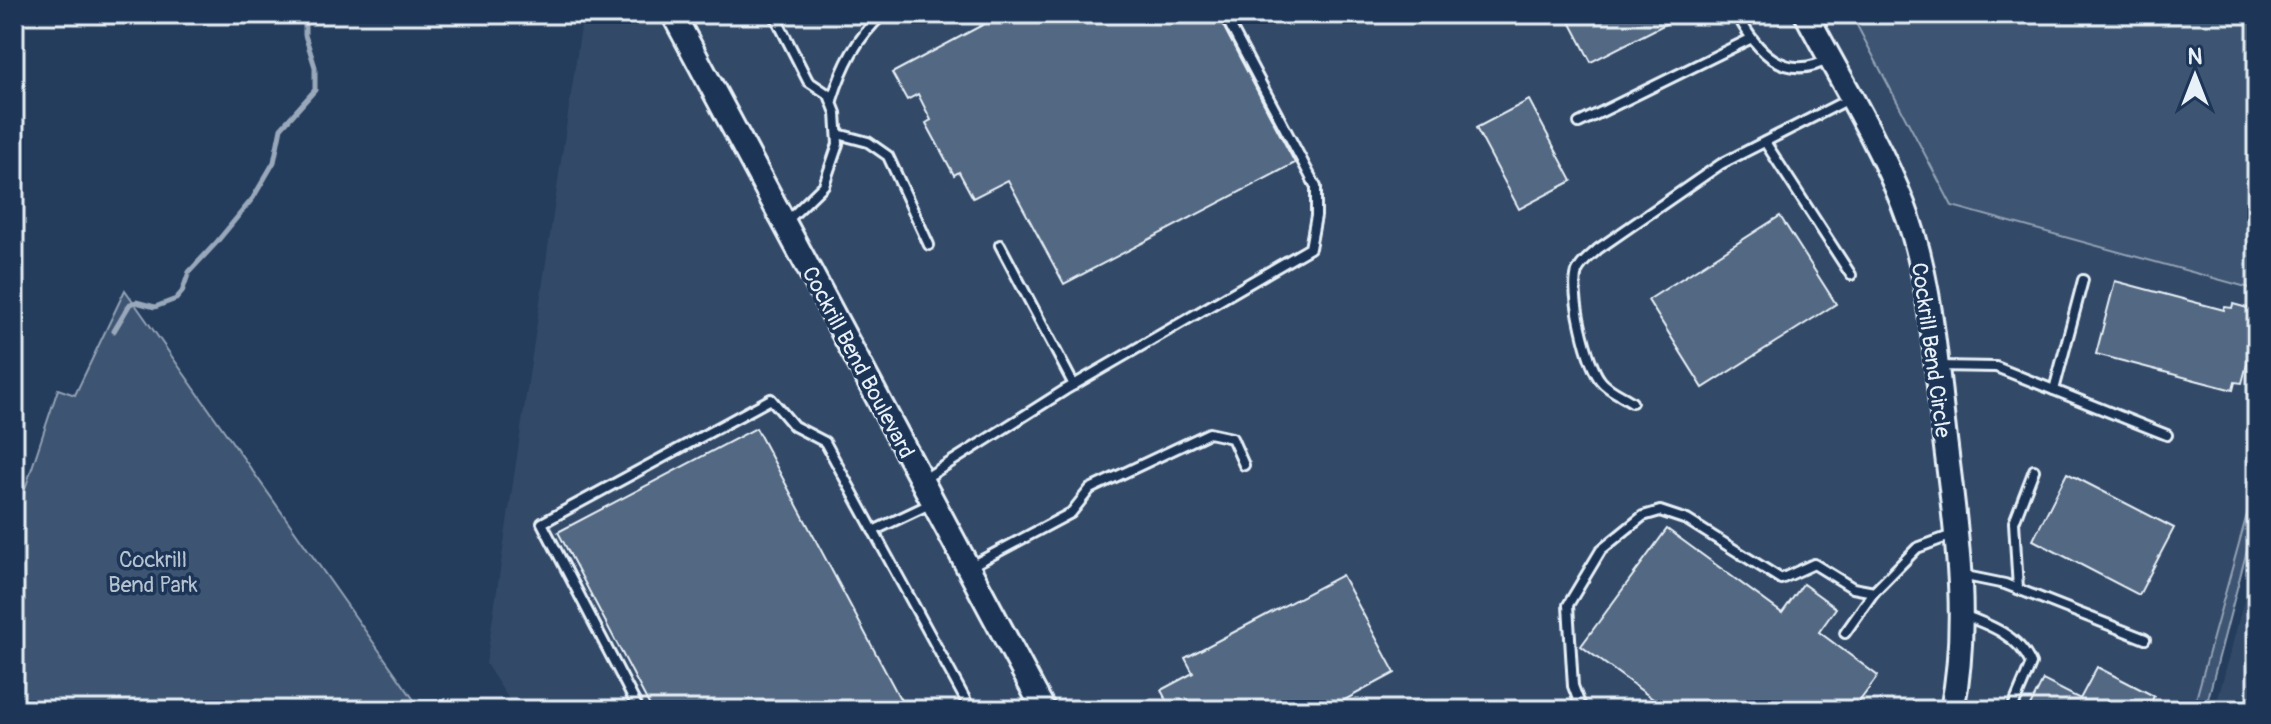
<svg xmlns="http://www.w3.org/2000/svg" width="2271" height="724" font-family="Pangolin,sans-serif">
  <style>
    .built { fill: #334a68 }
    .green { fill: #3e5472; stroke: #93a2b5; stroke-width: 2 }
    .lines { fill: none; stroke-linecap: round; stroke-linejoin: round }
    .stream { stroke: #99a8ba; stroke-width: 5 }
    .building { fill: #536782; stroke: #e8f1f8; stroke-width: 2 }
    .lane-casing { stroke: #e8f1f8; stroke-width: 14 }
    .secondary-casing { stroke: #e8f1f8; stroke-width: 28 }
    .lane { stroke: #1d3557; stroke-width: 8 }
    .secondary { stroke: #1d3557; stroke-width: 22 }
    .labels { text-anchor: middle; stroke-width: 7; stroke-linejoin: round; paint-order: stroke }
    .street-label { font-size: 22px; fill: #e8f1f8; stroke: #1d3557 }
    .park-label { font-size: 22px; fill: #b5c2d0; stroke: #1d3557 }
  </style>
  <rect width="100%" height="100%" fill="#253d5d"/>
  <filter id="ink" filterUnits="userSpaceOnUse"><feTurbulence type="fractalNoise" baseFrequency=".0125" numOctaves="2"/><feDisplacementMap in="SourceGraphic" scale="16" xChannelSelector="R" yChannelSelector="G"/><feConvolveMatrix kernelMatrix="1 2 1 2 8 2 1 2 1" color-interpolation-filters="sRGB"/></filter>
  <g filter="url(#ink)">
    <g class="built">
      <path d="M583 14H1851L1952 206 2257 290V478L2193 710H516L486 664Z"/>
      <path d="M2257 551V710H2215Z"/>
    </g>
    <g class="green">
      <path d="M1851 14H2257V290L1952 206Z"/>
      <path d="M125 290 421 710H14V499L23 495 58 389 75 395Z"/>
      <path d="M2257 478V512L2205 710H2193Z"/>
    </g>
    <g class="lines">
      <path class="stream" d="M114 331 130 304 136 302 155 307 176 299 182 292 189 272 216 243 253 198 274 162 281 128 315 90V67L305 35V14"/>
    </g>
    <g class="building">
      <path d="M1003 14H1217L1295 163 1064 284 1008 180 973 198 959 172 954 175 926 123 931 120 918 94 907 100 892 73Z"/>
      <path d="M1566 14H1685L1591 62Z"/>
      <path d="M1529 100 1572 181 1519 209 1476 128Z"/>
      <path d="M1780 216 1836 304 1703 388 1648 300Z"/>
      <path d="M2115 281 2224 310 2225 307 2232 308 2233 304 2251 309 2250 313 2257 315V336L2255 335 2242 383 2235 382 2233 390 2096 354Z"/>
      <path d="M756 428 906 710H652L558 532Z"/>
      <path d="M2067 473 2174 528 2139 595 2033 540Z"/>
      <path d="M1667 529 1782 613 1803 584 1836 608 1819 632 1878 676 1853 710H1668L1581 646Z"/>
      <path d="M1342 575 1395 673 1326 710H1171L1161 690 1193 673 1185 658Z"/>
      <path d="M2097 667 2154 696 2148 710H2028L2043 680 2080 699Z"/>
    </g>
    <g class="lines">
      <defs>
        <g id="lane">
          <path d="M774 14 808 81 829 95 836 113 838 144 824 185 786 222"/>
          <path d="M1737 14C1756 51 1785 83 1829 59"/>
          <path d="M832 100C843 65 856 39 883 14"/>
          <path d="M1579 123 1750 39"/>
          <path d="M838 134 868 142 888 156 929 245"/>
          <path d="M1765 142 1851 275"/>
          <path d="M1000 245 1074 385"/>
          <path d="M1937 366 1996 367 2167 435"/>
          <path d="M2054 390 2083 280"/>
          <path d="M1632 402C1623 396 1608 390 1601 381 1587 365 1570 292 1577 272 1581 262 1591 256 1598 249L1721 164 1849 99"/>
          <path d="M924 479 1065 390 1310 248 1316 216V187L1224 14"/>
          <path d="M873 531 930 504"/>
          <path d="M969 567 1071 513 1090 489 1209 433 1232 438 1244 465"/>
          <path d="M1961 575 2005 584 2145 639"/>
          <path d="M2018 589 2014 522 2034 470"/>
          <path d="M1963 615C1990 625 2019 636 2031 664L2012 709 2009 710"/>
          <path d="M1845 633 1874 592"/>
          <path d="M639 710 542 523 771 399 794 426 825 442 971 710"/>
          <path d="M1582 710 1573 686 1568 605 1601 550 1643 516 1660 511 1687 520 1781 579 1814 564 1853 588 1874 592 1917 548 1955 534"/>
        </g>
        <g id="secondary">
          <path d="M673 14 1044 710"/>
          <path d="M1806 14C1838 75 1878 140 1903 204 1931 276 1935 355 1944 431 1955 524 1971 617 1952 710"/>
        </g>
      </defs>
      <use href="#lane" class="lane-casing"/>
      <use href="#secondary" class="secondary-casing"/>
      <use href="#lane" class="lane"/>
      <use href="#secondary" class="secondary"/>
    </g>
  </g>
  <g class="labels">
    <g class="street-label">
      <text transform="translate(1932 350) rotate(82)" y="8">Cockrill Bend Circle</text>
      <text transform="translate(859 362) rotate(62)" y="8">Cockrill Bend Boulevard</text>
    </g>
    <g class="park-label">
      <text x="153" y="567">Cockrill<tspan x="153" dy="25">Bend Park</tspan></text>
    </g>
  </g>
  <rect width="2271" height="724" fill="none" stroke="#1d3557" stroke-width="48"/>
  <rect x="24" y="24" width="2223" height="676" fill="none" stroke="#e8f1f8" stroke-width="3" filter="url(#ink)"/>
  <g transform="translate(2195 76)" stroke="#1d3557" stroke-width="6" paint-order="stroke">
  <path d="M0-6L14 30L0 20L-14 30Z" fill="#e8f1f8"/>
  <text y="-12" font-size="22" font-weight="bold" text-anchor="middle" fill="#e8f1f8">N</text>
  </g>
</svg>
